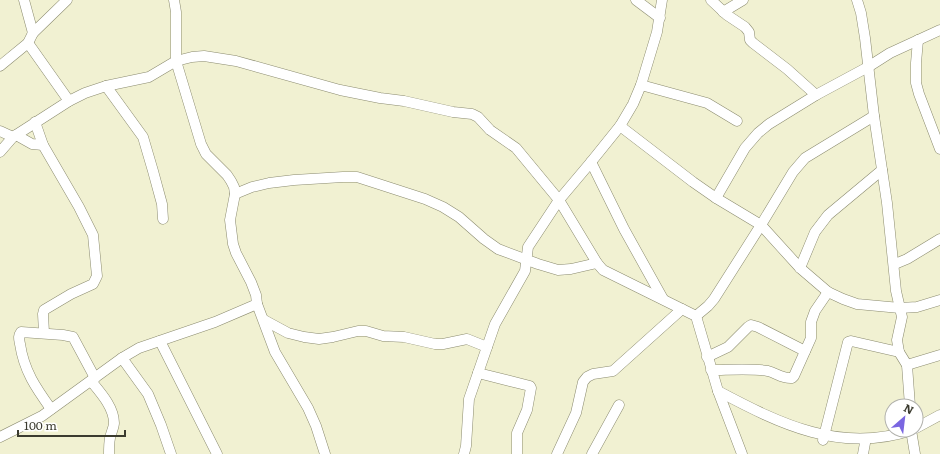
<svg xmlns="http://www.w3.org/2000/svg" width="940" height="454" font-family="Literata,serif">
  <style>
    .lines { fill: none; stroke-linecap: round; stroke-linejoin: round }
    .minor-casing { stroke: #8b8b6f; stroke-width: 11 }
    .minor { stroke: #fff; stroke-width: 10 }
  </style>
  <rect width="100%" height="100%" fill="#f1f1d2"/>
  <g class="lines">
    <defs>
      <g id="minor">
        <path d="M24 0 33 33"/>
        <path d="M174 0 176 12V61L201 144 206 154 227 175 231 181 234 187 235 194 230 220 233 244 236 253 251 282 256 295 257 304 275 352 308 408 316 426 325 454"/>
        <path d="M636 0 660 18"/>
        <path d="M711 0 727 15 745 27 749 32 750 40 753 43 787 69 816 95"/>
        <path d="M857 0 861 13 865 38 874 116 887 203 896 291 902 317 897 340 899 352 907 365 910 406"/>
        <path d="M723 12 743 0"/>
        <path d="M918 40 916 63V83L919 94 940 149"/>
        <path d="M28 43 69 101"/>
        <path d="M0 66 28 43 33 33 67 0"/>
        <path d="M641 85 707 103 737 121"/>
        <path d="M106 86 143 137 153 171 162 204 163 219"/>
        <path d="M35 122 43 145 79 207 93 235 97 276 93 284 71 294 44 310 43 314 44 333"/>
        <path d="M620 126 693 182 716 198 761 225 800 268 828 292 843 299 857 304 900 308 917 307 940 300"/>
        <path d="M0 131 13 137"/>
        <path d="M16 135 32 144 43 145"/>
        <path d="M0 152 13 137 69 101 85 93 106 86 149 77 176 61 192 57 204 56 236 61 340 90 380 98 404 101 453 112 472 114 478 117 490 130 516 148 559 200 597 263 603 270 696 316 718 391 742 454"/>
        <path d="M591 162 624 229 663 299"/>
        <path d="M235 194 252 187 269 183 294 180 343 177H357L425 199 443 207 459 217 484 239 498 249 538 264 558 270 571 269 597 263"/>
        <path d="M716 198 745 148 758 133 769 124 816 95 868 67 890 53 940 30"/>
        <path d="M895 264 907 259 940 239"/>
        <path d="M800 268 815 232 828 215 882 170"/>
        <path d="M696 316 708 306 714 299 761 225 793 172 805 158 874 116"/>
        <path d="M264 320 288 333 304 337 319 339 333 337 358 331H366L383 336 404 337 435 344H443L467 339 487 347"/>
        <path d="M160 341 217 454"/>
        <path d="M707 357 728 347 748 327 751 325 758 327 805 351"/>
        <path d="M122 358 148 394 161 425 171 454"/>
        <path d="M907 365 940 355"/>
        <path d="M711 370C727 370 753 368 768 371 776 373 783 379 792 378L794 376 811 338V322L815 311 828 292"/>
        <path d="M478 373 530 386 531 388 527 410 517 433V454"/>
        <path d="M91 381C100 392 114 407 114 423 114 427 111 433 110 438 109 443 109 449 109 454"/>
        <path d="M718 391C780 424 841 454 912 430"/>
        <path d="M51 409C36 388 24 371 20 344 19 339 18 336 21 332L63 335 73 337 95 378"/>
        <path d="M916 428 940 415"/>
        <path d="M911 430 915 454"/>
        <path d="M0 437 42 416 122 358 139 348 215 322 257 304"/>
        <path d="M823 440 848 342 851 341 899 352"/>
        <path d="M464 454 466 446 469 399 495 324 525 271 528 247 559 200 591 162 620 126 633 104 641 85 657 32 662 0"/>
        <path d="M557 454 576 413 583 382 587 377 593 374 613 371 682 309"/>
        <path d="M592 454 619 405"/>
        <path d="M863 454 865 443"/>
      </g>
    </defs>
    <use href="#minor" class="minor-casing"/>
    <use href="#minor" class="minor"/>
  </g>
  <g transform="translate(904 418) rotate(28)"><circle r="19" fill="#ffffff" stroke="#b1b1ac"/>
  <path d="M0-3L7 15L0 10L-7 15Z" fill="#7a66e1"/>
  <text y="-6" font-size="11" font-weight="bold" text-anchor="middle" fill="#3b3b2f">N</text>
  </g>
  <path d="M18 430v6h107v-6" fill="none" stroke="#3b3b2f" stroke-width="2"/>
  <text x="24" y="430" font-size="12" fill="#3b3b2f" stroke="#ffffff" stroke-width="3" paint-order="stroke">100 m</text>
</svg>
